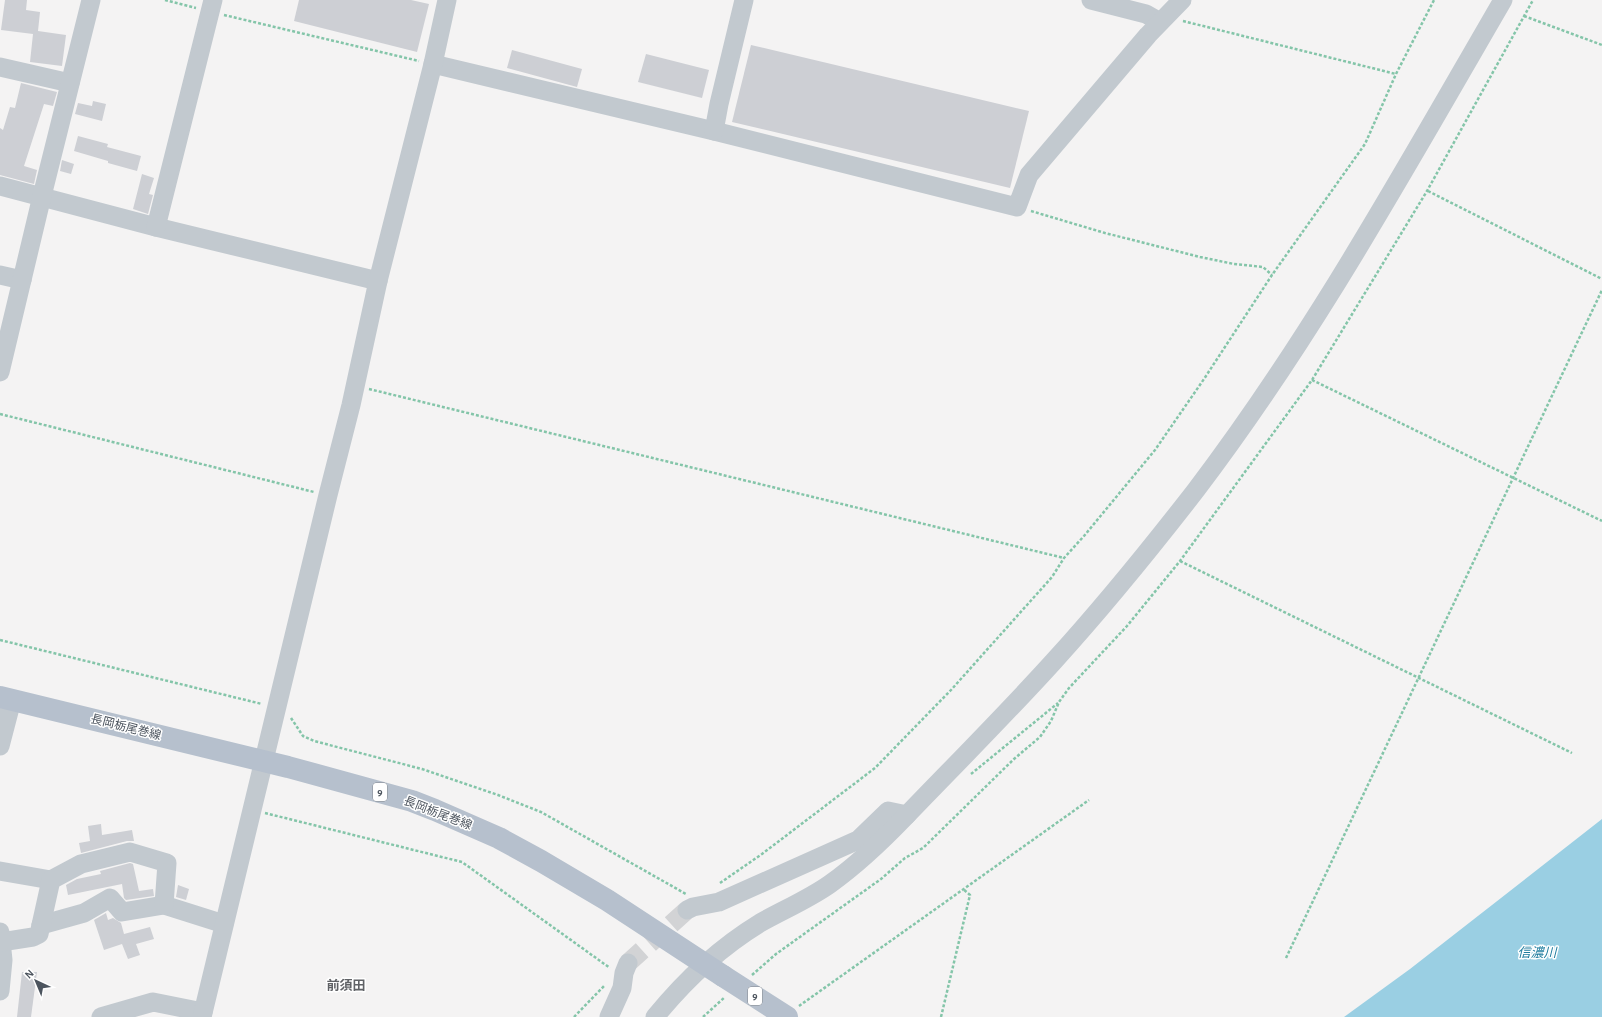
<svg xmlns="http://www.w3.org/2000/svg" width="1602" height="1017" font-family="'Alegreya Sans','Noto Sans JP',sans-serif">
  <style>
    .water { fill: #9acfe3 }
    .building { fill: #cdcfd4 }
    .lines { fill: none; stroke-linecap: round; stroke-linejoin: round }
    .minor-tunnel { stroke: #d2d3d5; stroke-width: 19; stroke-dasharray: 19 10; stroke-linecap: butt }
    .path { stroke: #84c5a9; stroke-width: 2.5; stroke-dasharray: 3 2; stroke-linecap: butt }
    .minor { stroke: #c2c9cf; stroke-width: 19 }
    .major { stroke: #b6c0cd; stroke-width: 22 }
    .major-bridge { stroke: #b6c0cd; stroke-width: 22 }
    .labels { text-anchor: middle; stroke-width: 3; stroke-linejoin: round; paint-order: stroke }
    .shield { fill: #fff; stroke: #82878e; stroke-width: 1 }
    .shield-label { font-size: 11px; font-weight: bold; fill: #4c545e }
    .street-label { font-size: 12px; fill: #4c545e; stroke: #fff }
    .water-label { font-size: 13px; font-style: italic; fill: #1f7c9e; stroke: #fff }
    .neighbourhood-label { font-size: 13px; font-weight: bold; fill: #606266; stroke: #fff }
  </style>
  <rect width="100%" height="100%" fill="#f4f3f3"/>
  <path class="water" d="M1602 819V1017H1344L1410 969Z"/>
  <g class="building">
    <path d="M5 0H27L26 10 40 12 38 31 66 35 62 66 30 62 33 34 1 30Z"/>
    <path d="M299 0H411L429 4 417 52 294 21Z"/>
    <path d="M751 45 1029 111 1010 188 732 122Z"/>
    <path d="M512 50 582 69 577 87 507 68Z"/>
    <path d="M646 54 709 70 702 98 638 82Z"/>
    <path d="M21 83 57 92 53 106 44 104 24 166 37 170 34 184 0 175V128L3 130 10 107 15 108Z"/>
    <path d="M93 101 106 104 102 121 75 114 78 103 92 106Z"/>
    <path d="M78 136 108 144 107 147 141 156 137 171 108 163V161L74 151Z"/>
    <path d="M62 160 74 164 71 174 60 171Z"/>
    <path d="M142 174 154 178 149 194 153 195 148 214 133 209Z"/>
    <path d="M101 824 102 835 132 830 134 841H127L81 853 79 843 90 841 88 826Z"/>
    <path d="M130 863 133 864 139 891 153 889 154 896 126 900 124 898 122 884 68 895 66 885 77 879 101 874 100 871Z"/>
    <path d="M178 885 189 889 186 900 176 897Z"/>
    <path d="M106 913 108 920 113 918 121 923 124 934 150 927 154 939 136 944 140 955 128 959 122 944 104 950 94 920Z"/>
    <path d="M22 972H37L31 1017H17Z"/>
  </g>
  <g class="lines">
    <path class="minor-tunnel" d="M628 963 687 910"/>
    <g class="path">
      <path d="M165 0 196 8"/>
      <path d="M224 15 419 61"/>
      <path d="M1524 16 1602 45"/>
      <path d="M1183 21 1396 74"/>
      <path d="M1428 191 1602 279"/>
      <path d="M1031 211 1105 233 1200 257 1234 264 1263 267 1272 275"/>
      <path d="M1312 380 1602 521"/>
      <path d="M369 389 1064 558"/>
      <path d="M0 414 314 492"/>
      <path d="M1180 561 1572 753"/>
      <path d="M0 640 262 704"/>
      <path d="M291 718 303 736 314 741 422 769 498 795 541 812 686 894"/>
      <path d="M971 774 1058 703"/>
      <path d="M265 813 462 862 610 968"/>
      <path d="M720 883 762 854 875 768 951 690 1052 577 1064 558 1084 536 1155 450 1204 379 1272 275 1365 144 1396 74 1434 0"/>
      <path d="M1286 958 1602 290"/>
      <path d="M752 975 776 954 881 879 905 858 923 848 1014 759 1040 737 1051 721 1059 702 1069 688 1127 626 1180 561 1312 380 1427 191 1533 0"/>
      <path d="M799 1006 1089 800"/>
      <path d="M574 1017 604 986"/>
      <path d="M703 1017 725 997"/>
      <path d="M941 1017 970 895 963 889"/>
    </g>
    <g class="minor">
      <path d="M1091 0 1146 14 1160 22"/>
      <path d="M433 64 714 131 1017 207 1029 175 1148 35 1182 0"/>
      <path d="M0 67 70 83"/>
      <path d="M714 131 719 104 744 0"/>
      <path d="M0 186 156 227 378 281"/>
      <path d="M156 227 213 0"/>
      <path d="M0 275 22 280"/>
      <path d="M0 372 42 196 91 0"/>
      <path d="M0 746 12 700"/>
      <path d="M0 871 51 880"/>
      <path d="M687 910 693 907 719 902 858 840 888 811 907 815"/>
      <path d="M41 925 84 913 110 898 122 912 164 905 224 924"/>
      <path d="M0 932 3 960 0 991"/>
      <path d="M1 942 33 937 39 934 51 880 81 864 130 852 167 863 164 905"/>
      <path d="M101 1017 153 1002 203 1012"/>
      <path d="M202 1017 328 495 351 405 378 281 433 64 447 0"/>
      <path d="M609 1017 622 988 624 973 628 963"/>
      <path d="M655 1017C685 980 719 948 760 923 783 910 809 899 830 884 858 864 882 841 905 817 955 765 1006 714 1054 661 1104 606 1151 548 1196 490 1313 336 1406 167 1503 0"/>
    </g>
    <path class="major" d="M0 697 288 767 412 801 435 810 499 838 541 861 607 900 723 976"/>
    <path class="major-bridge" d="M723 976 787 1017"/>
  </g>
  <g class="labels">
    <g class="shield">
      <rect x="373" y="783" width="14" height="18" rx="3"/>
      <rect x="748" y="987" width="14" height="18" rx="3"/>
    </g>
    <g class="shield-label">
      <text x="380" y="796">9</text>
      <text x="755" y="1000">9</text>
    </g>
    <g class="street-label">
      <text transform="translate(126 727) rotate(14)" y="4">長岡栃尾巻線</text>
      <text transform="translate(438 813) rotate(21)" y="4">長岡栃尾巻線</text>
    </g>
    <g class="water-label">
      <text x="1537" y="957">信濃川</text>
    </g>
    <g class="neighbourhood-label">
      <text x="346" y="990">前須田</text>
    </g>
  </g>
  <g transform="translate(36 981) rotate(316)" stroke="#ffffff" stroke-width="3" paint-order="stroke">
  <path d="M0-3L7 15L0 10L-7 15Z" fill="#4c545e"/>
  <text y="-6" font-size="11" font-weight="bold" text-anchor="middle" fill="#4c545e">N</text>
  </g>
</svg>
